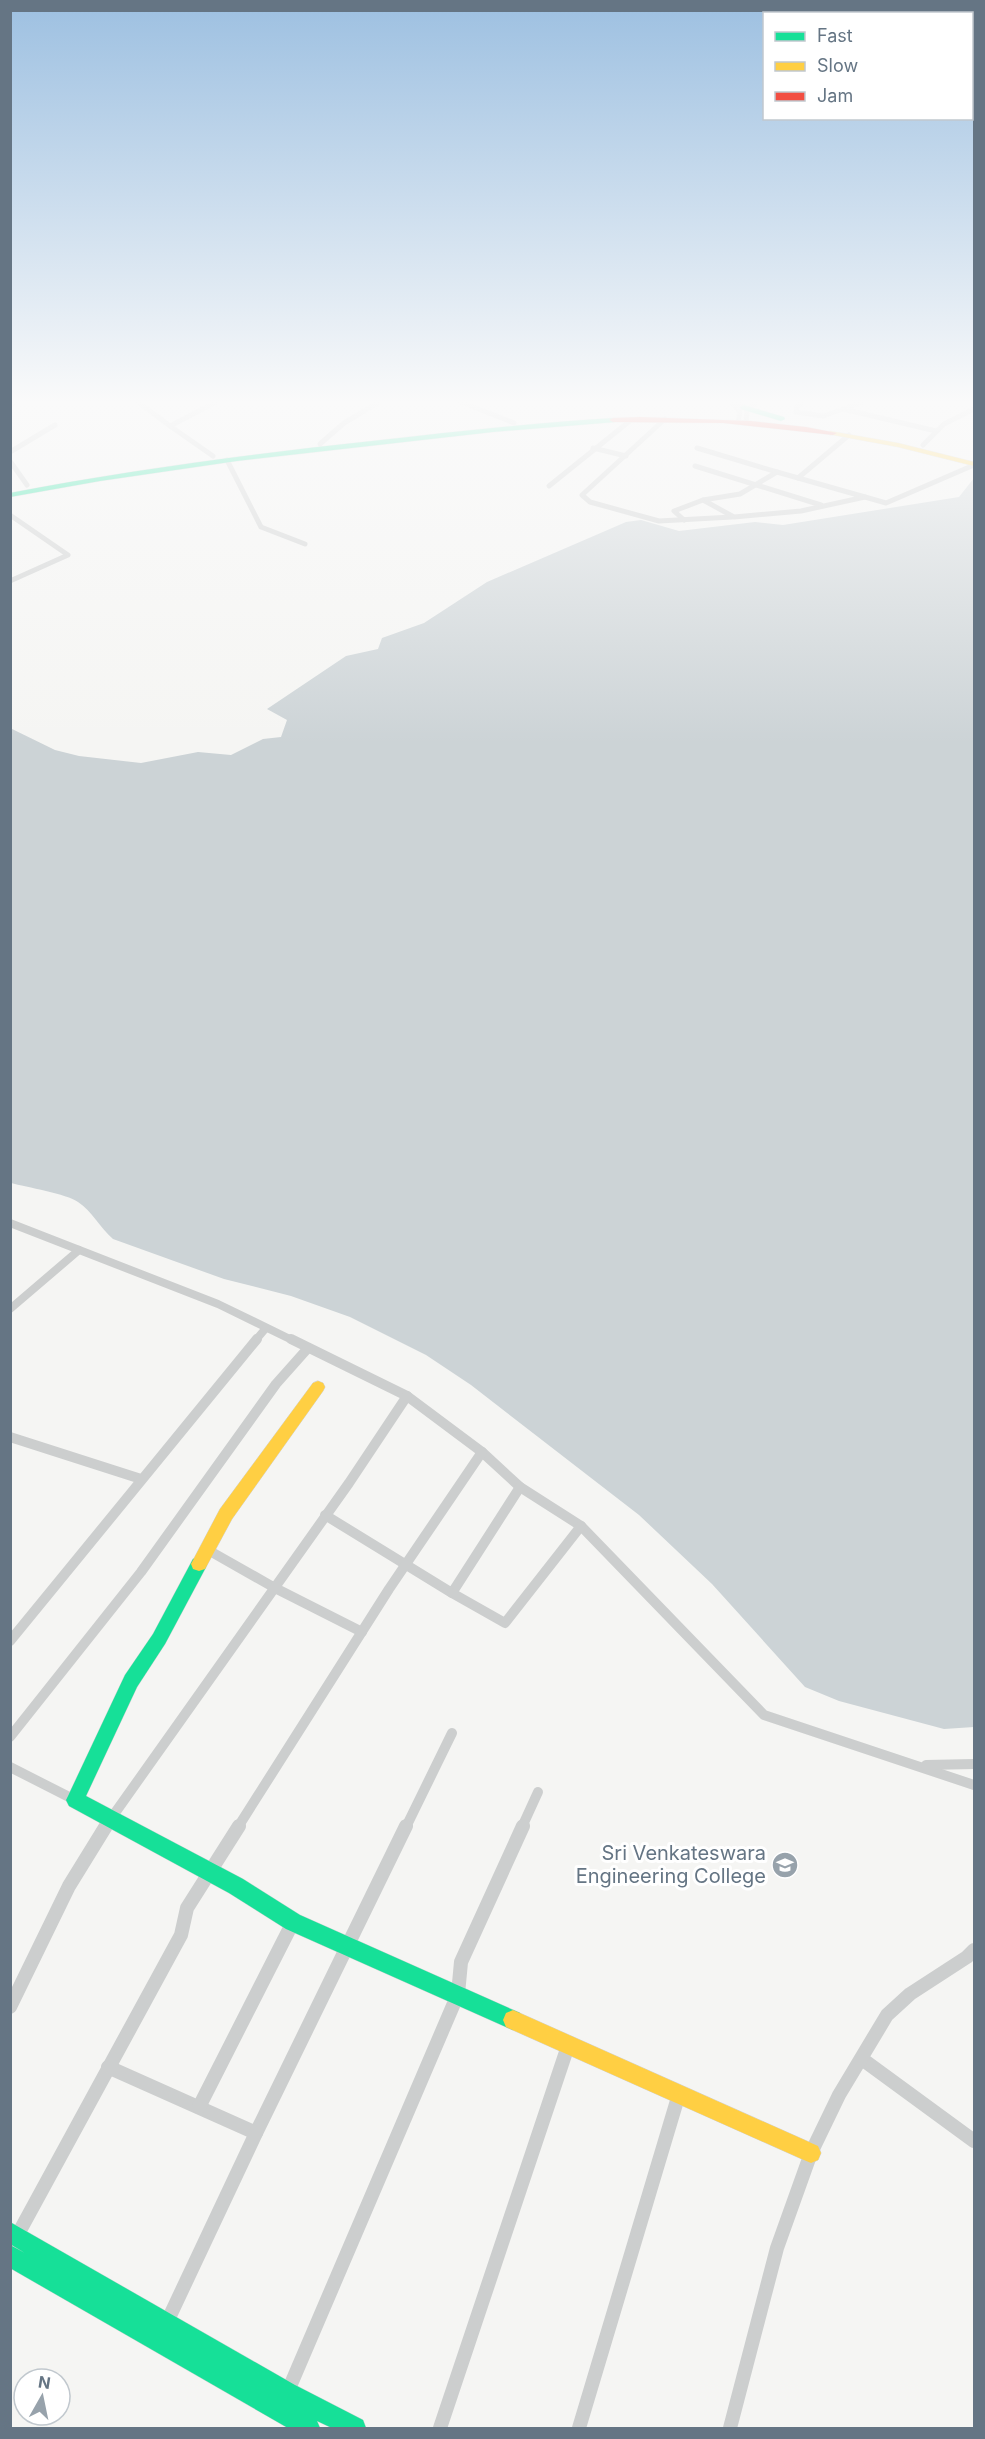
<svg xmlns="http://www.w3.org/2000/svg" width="985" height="2439" font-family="Inter,sans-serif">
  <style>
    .water { fill: #ccd3d6 }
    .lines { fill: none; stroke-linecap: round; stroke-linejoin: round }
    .fast-casing { stroke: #d2d3d3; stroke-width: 1 }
    .slow-casing { stroke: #d2d3d3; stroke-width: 1 }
    .jam-casing { stroke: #d2d3d3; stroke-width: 1 }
    .street-far3 { stroke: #cccece; stroke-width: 5 }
    .street-far2 { stroke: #cccece; stroke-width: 8 }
    .street-far1 { stroke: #cccece; stroke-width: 10 }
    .street { stroke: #cccece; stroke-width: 14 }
    .fast { fill: #16e098; fill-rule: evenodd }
    .slow { fill: #ffcf43; fill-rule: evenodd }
    .jam { fill: #f24e42; fill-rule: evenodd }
    .labels { text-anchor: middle; stroke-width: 6; stroke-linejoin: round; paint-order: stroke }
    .near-poi-label { font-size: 20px; fill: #657584; stroke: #fff; text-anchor: end }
  </style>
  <rect width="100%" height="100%" fill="#f5f5f3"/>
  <path class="water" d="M974 478V1727L944 1729 839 1701 805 1687 712 1584 639 1515 471 1385 426 1355 350 1317 291 1296 224 1279 113 1239C100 1228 92 1211 78 1202 67 1194 26 1187 11 1183L10 728 55 750 79 756 141 763 198 752 231 755 263 739 281 737 287 720 267 709 346 656 378 649 382 638 424 623 487 582 626 522 641 520 679 531 755 522 783 525 959 497Z"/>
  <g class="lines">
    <defs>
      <g id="fast">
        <path d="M744 405 784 417 785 419 781 421 741 409 740 407Z"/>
        <path d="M613 418H616V422L493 432 237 461 100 481 10 497V493C130 470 251 454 372 441 452 432 532 423 613 418Z"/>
        <path d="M199 1557 205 1559 207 1564 205 1569 165 1644 137 1687 86 1796 243 1879 300 1915 520 2013 523 2020 520 2027 513 2030 506 2027 286 1929 229 1893 69 1806 66 1800 69 1794 125 1675 153 1634 193 1559Z"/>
        <path d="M10 2222 295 2385 363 2420 366 2428H332L317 2421 320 2428H288L10 2268V2245L25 2253 10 2244Z"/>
      </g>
      <g id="slow">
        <path d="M830 431 898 443 974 462V466L898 447 833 435H830Z"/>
        <path d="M318 1381 323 1383 325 1387 323 1391 232 1519 205 1569 199 1571 193 1569 191 1564 220 1509 313 1383Z"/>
        <path d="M513 2010 818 2146 821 2153 818 2160 811 2163 804 2160 506 2027 503 2020 506 2013Z"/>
      </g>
      <path id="jam" d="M640 417 751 421 806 427 837 433 833 435 723 423 613 422 609 420 613 418Z"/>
    </defs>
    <use href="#fast" class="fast-casing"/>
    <use href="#slow" class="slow-casing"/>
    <use href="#jam" class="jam-casing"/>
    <g class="street-far3">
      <path d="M138 402 170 426"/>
      <path d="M461 402 514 423"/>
      <path d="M736 402 747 410 746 423"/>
      <path d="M803 402 797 406 796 412 823 416 843 409"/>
      <path d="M862 402 843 409 936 431"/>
      <path d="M733 404 740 412 738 422"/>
      <path d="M10 405 15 402"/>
      <path d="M749 409 757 402"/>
      <path d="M665 419 582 495 590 502 659 521 732 517"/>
      <path d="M320 444 344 423 379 402"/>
      <path d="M923 445 944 424 974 409"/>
      <path d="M593 448 626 456"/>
      <path d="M697 448 777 472"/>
      <path d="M10 452 55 425"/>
      <path d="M213 456 170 426 216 402"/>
      <path d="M227 460 261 527 305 544"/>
      <path d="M10 461 27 485"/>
      <path d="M695 466 821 505"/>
      <path d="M777 472 865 497 801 511 734 517 703 500 740 494Z"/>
      <path d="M798 478 849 435"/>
      <path d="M549 486 631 420"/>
      <path d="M865 497 886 503 974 465"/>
      <path d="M10 515 68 555 10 581"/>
      <path d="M684 520 674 511 703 500"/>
    </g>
    <g class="street-far2">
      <path d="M10 1223 218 1304 294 1341"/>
      <path d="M10 1309 79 1250"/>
      <path d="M255 1341 266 1328"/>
    </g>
    <g class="street-far1">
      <path d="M291 1339 407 1396 482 1452 520 1487 581 1526 764 1715 974 1785"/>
      <path d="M10 1437 141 1479"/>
      <path d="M325 1515 452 1593 520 1487"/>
      <path d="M208 1550 275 1588 362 1632"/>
      <path d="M452 1593 505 1623 581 1526"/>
      <path d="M10 1641 257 1339"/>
      <path d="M10 1737 141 1572 276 1384 308 1348"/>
      <path d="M926 1765 974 1764"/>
      <path d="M10 1767 75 1800"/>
      <path d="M105 1827 349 1483 407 1396"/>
      <path d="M238 1827 389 1589 482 1452"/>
      <path d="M406 1827 452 1733"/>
      <path d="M522 1827 538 1792"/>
    </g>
    <g class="street">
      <path d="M10 2007 69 1886 106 1826"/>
      <path d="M862 2059 974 2141"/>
      <path d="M108 2067 256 2133"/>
      <path d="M199 2107 293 1922"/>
      <path d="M17 2236 181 1935 187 1908 239 1826"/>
      <path d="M167 2322 256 2133 406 1826"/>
      <path d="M288 2391 458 1994 461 1962 523 1826"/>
      <path d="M440 2428 569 2043"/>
      <path d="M579 2428 679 2094"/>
      <path d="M730 2428 777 2248 811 2153 839 2095 887 2015 910 1994 967 1957 974 1950"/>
    </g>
    <use href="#fast" class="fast"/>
    <use href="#slow" class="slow"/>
    <use href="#jam" class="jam"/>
  </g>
  <linearGradient id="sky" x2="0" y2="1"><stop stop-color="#9dc0e1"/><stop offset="0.54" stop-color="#fafafa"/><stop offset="1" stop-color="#fafafa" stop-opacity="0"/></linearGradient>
  <rect width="985" height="744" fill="url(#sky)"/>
  <defs>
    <symbol id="university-disc" viewBox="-11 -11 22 22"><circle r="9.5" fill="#97a2ab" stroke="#fff"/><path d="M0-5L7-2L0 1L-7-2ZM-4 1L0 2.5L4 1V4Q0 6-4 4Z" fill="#fff"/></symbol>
  </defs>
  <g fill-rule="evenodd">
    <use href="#university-disc" x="770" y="1850" width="30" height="30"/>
  </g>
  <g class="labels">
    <g class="near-poi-label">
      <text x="766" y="1860">Sri Venkateswara<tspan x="766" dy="23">Engineering College</tspan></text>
    </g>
  </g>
  <rect width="985" height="2439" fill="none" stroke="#657584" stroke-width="24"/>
  <rect x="763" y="12" width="210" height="108" fill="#ffffff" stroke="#c1c8ce" stroke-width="1.5"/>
  <rect x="775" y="32" width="30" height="9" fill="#16e098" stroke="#c1c8ce" stroke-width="1.5"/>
  <text x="817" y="42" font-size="18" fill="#657584">Fast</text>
  <rect x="775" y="62" width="30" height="9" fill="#ffcf43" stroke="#c1c8ce" stroke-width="1.5"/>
  <text x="817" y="72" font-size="18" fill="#657584">Slow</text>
  <rect x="775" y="92" width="30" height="9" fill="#f24e42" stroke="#c1c8ce" stroke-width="1.5"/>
  <text x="817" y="102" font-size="18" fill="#657584">Jam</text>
  <g transform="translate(42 2397) rotate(9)"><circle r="28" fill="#ffffff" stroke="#c1c8ce" stroke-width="1.5"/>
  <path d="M0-4.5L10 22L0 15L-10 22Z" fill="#97a2ab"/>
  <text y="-9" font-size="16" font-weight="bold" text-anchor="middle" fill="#657584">N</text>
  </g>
</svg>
